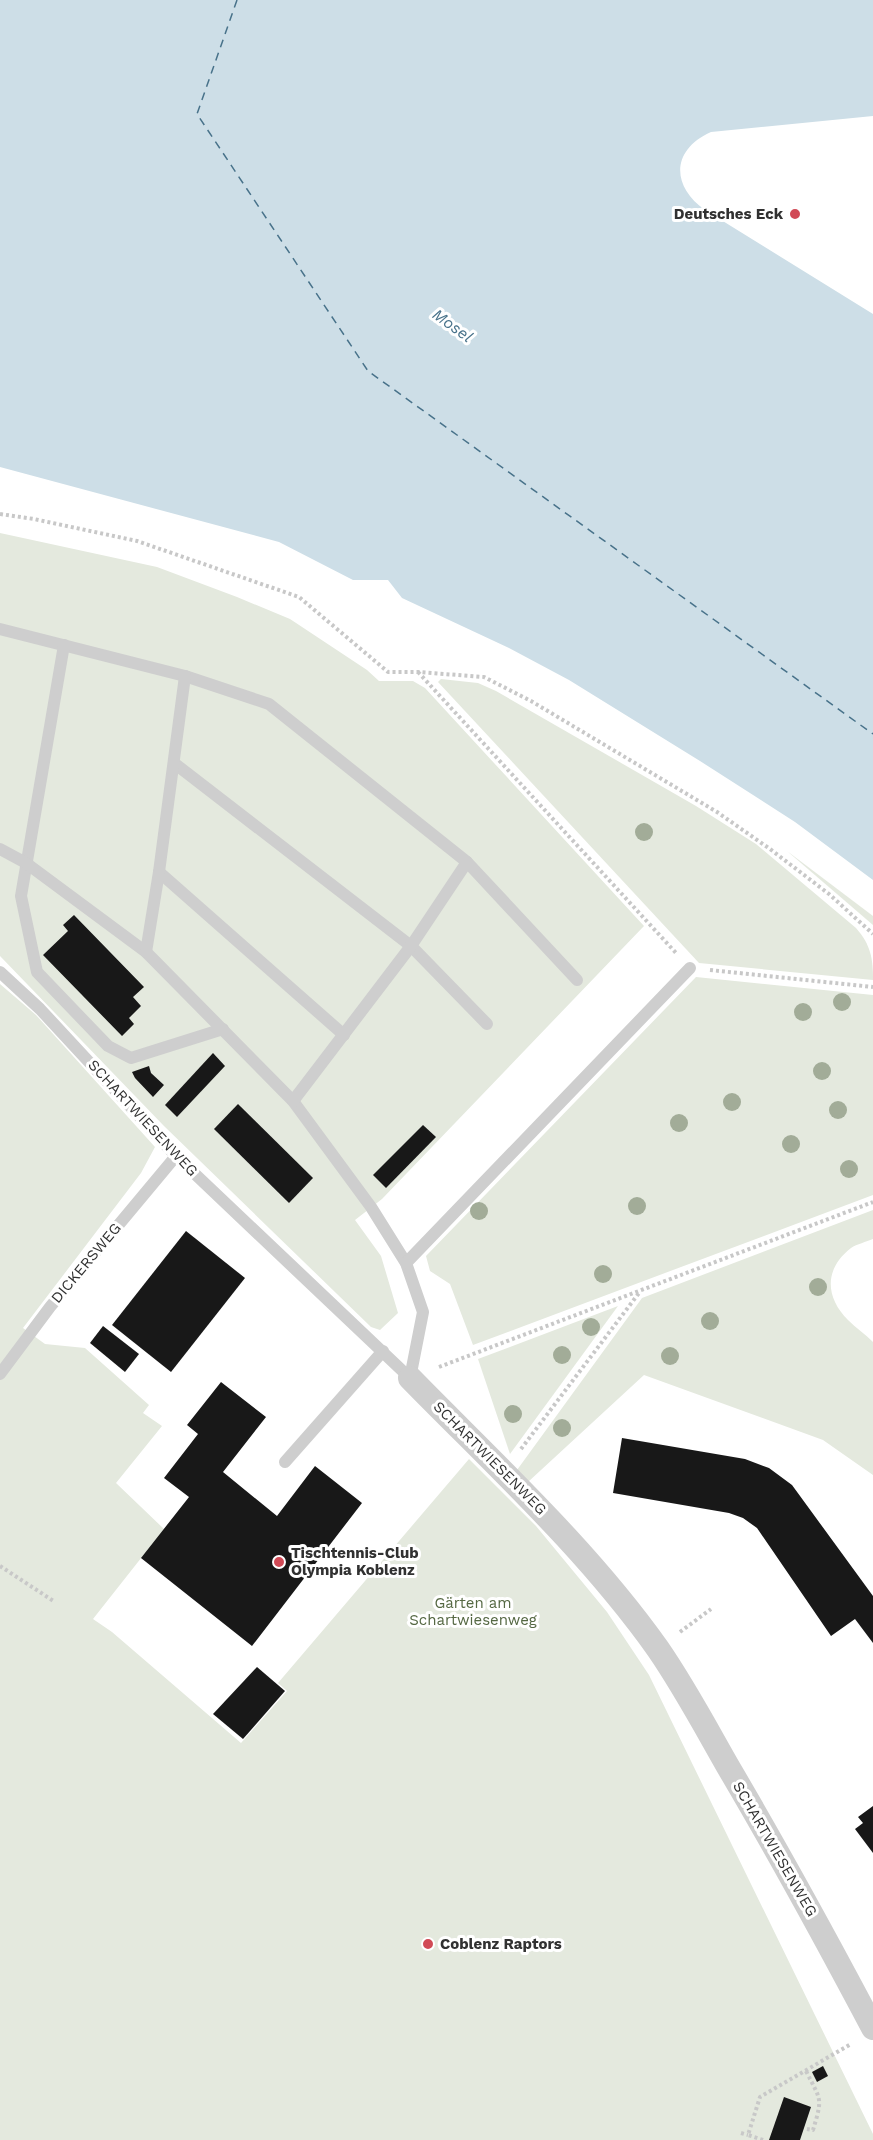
<svg xmlns="http://www.w3.org/2000/svg" width="873" height="2140" font-family="'Work Sans',sans-serif">
  <style>
    .green { fill: #e4e9de }
    .water { fill: #cddee7 }
    .lines { fill: none; stroke-linecap: round; stroke-linejoin: round }
    .ferry { stroke: #48728a; stroke-width: 1.5; stroke-dasharray: 8 6; stroke-linecap: butt }
    .building { fill: #181818 }
    .path { stroke: #c8c8c8; stroke-width: 4; stroke-dasharray: 3 3; stroke-linecap: butt }
    .service { stroke: #cecece; stroke-width: 12 }
    .minor { stroke: #cecece; stroke-width: 24 }
    .tree { fill: #a2ac98 }
    .poi-dot { fill: #d14a56; stroke: #fff; stroke-width: 2 }
    .labels { text-anchor: middle; stroke-width: 6; stroke-linejoin: round; paint-order: stroke }
    .poi-label { font-size: 15px; font-weight: bold; fill: #313131; stroke: #fff; text-anchor: start }
    .street-label { font-size: 15px; fill: #313131; stroke: #fff }
    .park-label { font-size: 15px; fill: #556843; stroke: #fff }
    .water-label { font-size: 16px; font-style: italic; fill: #48728a; stroke: #fff }
  </style>
  <rect width="100%" height="100%" fill="#fff"/>
  <g class="green">
    <path d="M0 533 157 567 237 597 290 619 367 670 379 681H413L425 688 644 926 382 1199 355 1220 381 1256 398 1313 380 1330 371 1327 164 1126 0 956Z"/>
    <path d="M441 679 478 683 496 691 696 806 756 844 856 928C871 945 873 959 873 980L699 963 438 682Z"/>
    <path d="M787 851 873 916V925Z"/>
    <path d="M696 977 873 995V1195L473 1345 450 1284 430 1271 426 1256Z"/>
    <path d="M0 984 36 1015 155 1147 141 1173 23 1328 45 1344 85 1348 149 1405 143 1413 162 1426 116 1483 164 1529 93 1619 112 1632 241 1743 287 1691 278 1683 469 1459 536 1526 607 1612 649 1675 873 2134V2140H0Z"/>
    <path d="M873 1210V1239C866 1242 857 1244 851 1248 824 1269 825 1297 848 1320 856 1328 865 1334 873 1342V1475L823 1440 644 1375 528 1482 517 1470 642 1298Z"/>
    <path d="M618 1306 510 1454 478 1359Z"/>
  </g>
  <path class="water" d="M0 0H873V116L711 132C671 150 671 186 705 210L873 314V880L795 822 700 761 569 680 509 648 402 598 388 580H353L279 542 0 467Z"/>
  <g class="lines">
    <path class="ferry" d="M237 0 197 114 368 371 873 734"/>
  </g>
  <g class="building">
    <path d="M74 915 144 987 133 997 141 1006 129 1018 134 1024 122 1036 43 955 68 931 63 925Z"/>
    <path d="M213 1053 225 1066 177 1117 165 1105Z"/>
    <path d="M149 1066 151 1073 164 1085 153 1097 135 1078 132 1072Z"/>
    <path d="M238 1104 313 1178 289 1203 214 1129Z"/>
    <path d="M423 1125 436 1137 386 1188 373 1175Z"/>
    <path d="M186 1231 245 1278 171 1372 112 1325Z"/>
    <path d="M103 1326 139 1354 125 1372 90 1343Z"/>
    <path d="M221 1382 266 1417 223 1472 277 1516 315 1466 362 1503 252 1646 141 1558 189 1497 164 1478 198 1434 187 1425Z"/>
    <path d="M622 1438 745 1459 769 1468 792 1485 873 1596V1643L855 1619 831 1636 757 1528 743 1518 729 1513 613 1493Z"/>
    <path d="M257 1667 285 1691 243 1739 213 1714Z"/>
    <path d="M873 1806V1853L855 1829 863 1823 858 1817Z"/>
    <path d="M823 2066 828 2076 817 2082 812 2072Z"/>
    <path d="M784 2097 811 2107 800 2140H769Z"/>
  </g>
  <g class="lines">
    <g class="path">
      <path d="M0 514 34 519 137 541 299 597 388 672H418L484 677 531 701 717 812 770 849 829 894 873 934"/>
      <path d="M418 672 676 953"/>
      <path d="M710 970 873 987"/>
      <path d="M439 1367 873 1202"/>
      <path d="M521 1449 639 1293"/>
      <path d="M0 1566 55 1602"/>
      <path d="M680 1632 711 1609"/>
      <path d="M806 2071C821 2101 823 2097 813 2130L807 2129"/>
      <path d="M741 2133 748 2135"/>
      <path d="M763 2140 748 2135 760 2097 851 2044"/>
    </g>
    <g class="service">
      <path d="M0 629 185 676 269 704 467 862 577 980"/>
      <path d="M64 645 21 896 37 972 108 1046 131 1058 223 1029"/>
      <path d="M174 763 411 946 487 1024"/>
      <path d="M0 849 26 863 146 952 293 1101 371 1207 406 1263 423 1312 410 1378"/>
      <path d="M159 872 344 1035"/>
      <path d="M146 952 159 872 185 676"/>
      <path d="M0 972 40 1009 176 1156 410 1378"/>
      <path d="M293 1101 411 946 467 862"/>
      <path d="M406 1263 690 968"/>
      <path d="M0 1374 50 1307 176 1156"/>
      <path d="M285 1462 383 1351"/>
    </g>
    <path class="minor" d="M410 1378C495 1465 587 1549 658 1649 685 1688 707 1730 730 1770 780 1855 827 1941 873 2028"/>
  </g>
  <g class="tree">
    <circle cx="644" cy="832" r="9"/>
    <circle cx="842" cy="1002" r="9"/>
    <circle cx="803" cy="1012" r="9"/>
    <circle cx="822" cy="1071" r="9"/>
    <circle cx="732" cy="1102" r="9"/>
    <circle cx="838" cy="1110" r="9"/>
    <circle cx="679" cy="1123" r="9"/>
    <circle cx="791" cy="1144" r="9"/>
    <circle cx="849" cy="1169" r="9"/>
    <circle cx="637" cy="1206" r="9"/>
    <circle cx="479" cy="1211" r="9"/>
    <circle cx="603" cy="1274" r="9"/>
    <circle cx="818" cy="1287" r="9"/>
    <circle cx="710" cy="1321" r="9"/>
    <circle cx="591" cy="1327" r="9"/>
    <circle cx="562" cy="1355" r="9"/>
    <circle cx="670" cy="1356" r="9"/>
    <circle cx="513" cy="1414" r="9"/>
    <circle cx="562" cy="1428" r="9"/>
  </g>
  <g class="poi-dot">
    <circle cx="795" cy="214" r="6"/>
    <circle cx="279" cy="1562" r="6"/>
    <circle cx="428" cy="1944" r="6"/>
  </g>
  <g class="labels">
    <g class="poi-label">
      <text x="783" y="219" text-anchor="end">Deutsches Eck</text>
      <text x="291" y="1558">Tischtennis-Club<tspan x="291" dy="17">Olympia Koblenz</tspan></text>
      <text x="440" y="1949">Coblenz Raptors</text>
    </g>
    <g class="street-label">
      <text transform="translate(143 1118) rotate(47)" y="5">SCHARTWIESENWEG</text>
      <text transform="translate(86 1263) rotate(-50)" y="5">DICKERSWEG</text>
      <text transform="translate(490 1458) rotate(45)" y="5">SCHARTWIESENWEG</text>
      <text transform="translate(775 1849) rotate(60)" y="5">SCHARTWIESENWEG</text>
    </g>
    <g class="park-label">
      <text x="473" y="1608">Gärten am<tspan x="473" dy="17">Schartwiesenweg</tspan></text>
    </g>
    <g class="water-label">
      <text transform="translate(453 325) rotate(36)" y="6">Mosel</text>
    </g>
  </g>
</svg>
